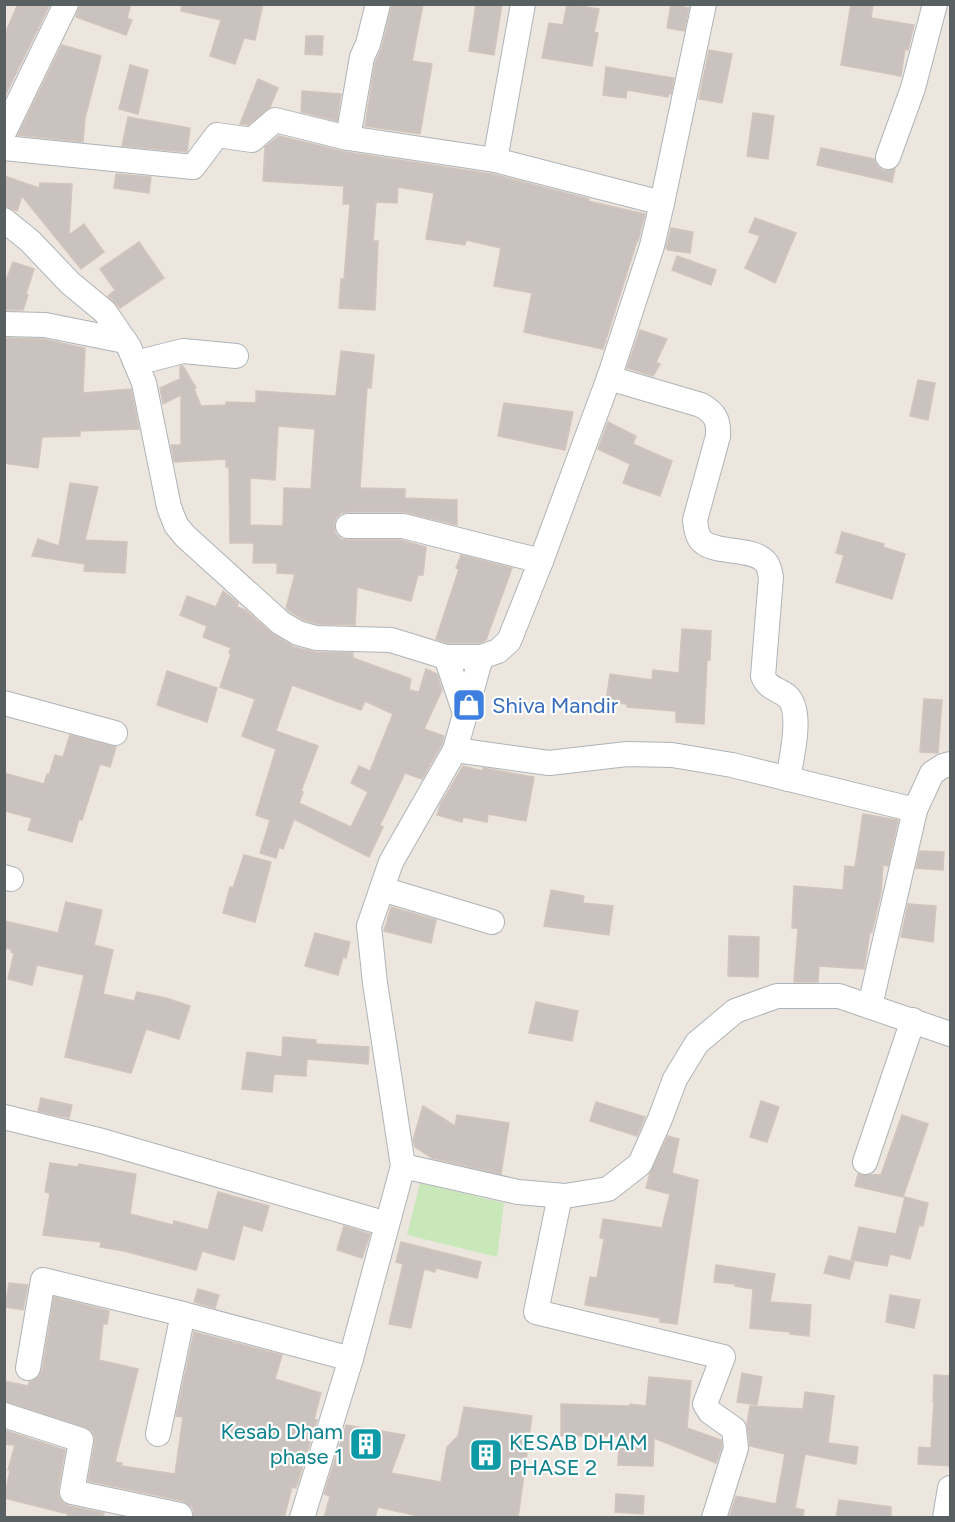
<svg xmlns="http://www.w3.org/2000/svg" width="955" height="1522" font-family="Figtree,sans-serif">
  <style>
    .green { fill: #c8e8b9 }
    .building { fill: #cac2be; stroke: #d2c5bd; stroke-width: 1.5; fill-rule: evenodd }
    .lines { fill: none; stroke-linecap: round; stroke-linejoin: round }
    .minor-casing { stroke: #aeb4b7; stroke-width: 26 }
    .minor { stroke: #fff; stroke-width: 24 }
    .labels { text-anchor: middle; stroke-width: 4.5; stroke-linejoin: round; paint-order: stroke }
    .shop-label { font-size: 22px; fill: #366cbe; stroke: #fff; text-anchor: start }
    .culture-label { font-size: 22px; fill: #0d838f; stroke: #fff; text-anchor: end }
  </style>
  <rect width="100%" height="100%" fill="#ede6df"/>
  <path class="green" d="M420 1183 504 1203 497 1257 407 1235Z"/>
  <g class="building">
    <path d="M18 4H50L4 98V36Z"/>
    <path d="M80 4H131L127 18 132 20 126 35 76 17Z"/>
    <path d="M182 4H263L255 40 244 38 235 64 210 56 221 20 181 11Z"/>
    <path d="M392 4H423L412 61 432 64 420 134 365 126 375 63 382 47Z"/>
    <path d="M476 4H502L494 55 469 51Z"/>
    <path d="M567 4 599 9 594 32 598 33 592 66 542 58 549 23 563 25Z"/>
    <path d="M671 4 689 8 684 31 667 28Z"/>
    <path d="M851 4H873L871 18 914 25 908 50 905 49 901 76 841 65Z"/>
    <path d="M306 36H323L322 55 305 54Z"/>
    <path d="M62 45 101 56 85 118 83 142 18 135Z"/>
    <path d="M709 50 732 54 722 103 699 99Z"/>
    <path d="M130 65 148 70 138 114 119 109Z"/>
    <path d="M606 67 674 78 671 94 669 93 668 97 627 90 626 98 603 95Z"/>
    <path d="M258 79 278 88 270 107 248 125 240 124Z"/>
    <path d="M302 91 341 94 337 121 301 112Z"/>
    <path d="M753 113 774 116 768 159 747 156Z"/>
    <path d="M128 117 190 128 187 152 122 146Z"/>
    <path d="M279 136 346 152 492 174 589 199 588 201 645 214 638 241H637L603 349 524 332 532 293 494 286 501 248 466 240 465 245 426 239 434 193 398 187 397 203 376 202 373 241H378L375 310 339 308 341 279H344L350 204H343L344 186 263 181 265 147Z"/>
    <path d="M821 148 874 159 878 167 884 171 895 169 892 182 817 165Z"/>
    <path d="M116 174 151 177 149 193 114 188Z"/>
    <path d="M4 176 39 188 40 183 72 184 69 235 84 224 104 252 81 269 22 196 17 211 4 206Z"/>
    <path d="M755 218 796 233 775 283 745 268 760 236 749 232Z"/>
    <path d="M671 228 693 232 690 253 668 250 666 248Z"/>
    <path d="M139 242 164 278 120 308 108 296 115 290 100 269Z"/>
    <path d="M677 256 716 270 711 285 672 270Z"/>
    <path d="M13 262 34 269 26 294 28 295 23 310H4V286Z"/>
    <path d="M640 330 667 339 656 362 660 364 653 376 627 368Z"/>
    <path d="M4 338 43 339 85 348 83 393 131 389 139 429 80 431V436L42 437 38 468 4 463Z"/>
    <path d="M341 351 374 355 371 388 367 387 360 488 405 489V498L457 500V525L403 512H348L341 513 336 518 334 525 335 533 341 539 348 540H401L426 547 423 575H418L411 601 357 587 355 625 318 624 304 620 289 611 286 608 295 574 277 573V563H253L254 543H230L229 467H226V459L174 462 171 445H181V395L163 404 160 388 180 379V366H183L196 388 194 389 201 406 226 405V402L256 403V391L336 396ZM278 426 315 429 311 489 284 488 283 526 250 525V478L275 480Z"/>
    <path d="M918 380 935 383 928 420 910 416Z"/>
    <path d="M504 403 573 412 565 450 498 436Z"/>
    <path d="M608 422 636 436 633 444 672 461 660 496 623 483 630 464 598 449Z"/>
    <path d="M70 483 98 487 85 540 127 542 125 573 84 571 85 564 32 556 38 539 59 546Z"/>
    <path d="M842 532 884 544 883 547 905 554 892 599 836 582 844 555 836 553Z"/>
    <path d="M461 555 512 568 486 640 479 643H448L436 639 459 569 456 568Z"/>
    <path d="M223 591 238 603 237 607 245 610 274 635 294 647 315 652 353 653V658L411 679 409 690 419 692 426 669 437 674 442 690 424 729 444 736 442 744 422 779 405 773 380 825 383 827 369 857 294 819 283 849 279 847 276 858 260 853 270 820 256 815 276 749 242 736 255 699 220 687 231 654 229 653 231 648 203 637 207 626 180 615 187 596 216 607ZM292 685 361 710 365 701 393 714 370 771 359 766 351 783 368 792 351 827 299 803 303 792 301 791 318 746 276 731Z"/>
    <path d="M682 629 711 631 710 660H707L704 724 676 722V711L627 707V704L606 702 610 674 652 680 653 670 679 673Z"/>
    <path d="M167 671 217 688 207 722 157 705Z"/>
    <path d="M924 699 942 700 938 753 920 752Z"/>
    <path d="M70 735 116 747 110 767 100 764 82 820 79 819 72 842 28 830 32 818 4 811V773L44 784 47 774 49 775 55 755 63 757Z"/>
    <path d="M463 766 483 771V768L534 777 526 821 488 814 487 822 463 817 462 822 437 815 440 805Z"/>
    <path d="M863 814 898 820 888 866 883 865 881 893 872 932H870L864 969 819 966 818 982H794L798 928H792L794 886 843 890 845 866 855 867Z"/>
    <path d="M920 851 944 852 943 870 916 868Z"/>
    <path d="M244 855 271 862 255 922 223 913 230 887 233 888Z"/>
    <path d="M551 890 584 896 583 903 613 906 609 935 544 926Z"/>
    <path d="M66 902 102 910 94 945 113 950 103 994 134 1001 137 992 166 998 190 1006 179 1039 146 1029 131 1073 65 1057 84 975 37 965 32 985 8 979 14 953 11 952V949L4 948V921L58 933Z"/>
    <path d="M908 904 936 906 933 942 901 937Z"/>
    <path d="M391 907 436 920 431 943 384 931Z"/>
    <path d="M315 933 350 942 346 958 343 957 338 975 305 966Z"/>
    <path d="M729 936 759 937 758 977 728 976Z"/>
    <path d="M536 1002 578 1011 572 1041 529 1033Z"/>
    <path d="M283 1037 316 1040V1044L369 1047 368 1064 307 1059 306 1076 274 1074 272 1092 242 1089 247 1052 282 1057Z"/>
    <path d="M41 1098 72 1105 69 1118 38 1111Z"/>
    <path d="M761 1101 779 1107 767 1142 750 1137Z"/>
    <path d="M596 1102 645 1117 637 1136 590 1121Z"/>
    <path d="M423 1106 455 1126 457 1115 509 1123 501 1174 432 1158 415 1147 413 1140Z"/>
    <path d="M902 1115 928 1124 903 1197 855 1186 858 1174 881 1175Z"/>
    <path d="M668 1136 679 1139 672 1173 698 1180 677 1324 660 1322V1318L585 1305 590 1277 597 1278 604 1239 600 1238 603 1219 662 1228 670 1194 646 1188 650 1173Z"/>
    <path d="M50 1163 78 1167 79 1164 136 1174 130 1214 173 1225 174 1221 208 1230 218 1192 269 1206 262 1231 243 1225 234 1260 202 1251 196 1270 124 1251 100 1247 101 1242 43 1235 50 1193 45 1192Z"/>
    <path d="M905 1197 928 1203 923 1226 919 1225 910 1259 890 1254 887 1266 851 1260 859 1227 896 1234Z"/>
    <path d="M344 1226 370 1234 362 1258 337 1250Z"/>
    <path d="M401 1242 481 1262 477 1278 436 1268 435 1272 424 1269 411 1328 389 1324 403 1264 396 1262Z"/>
    <path d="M829 1256 854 1262 849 1279 824 1273Z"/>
    <path d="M716 1265 775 1274 770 1302 811 1305 809 1336 790 1334V1332L750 1328 753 1289 735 1286V1284L714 1282Z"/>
    <path d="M9 1283 28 1285 23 1310 5 1307Z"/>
    <path d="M198 1289 219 1295 215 1308 194 1302Z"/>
    <path d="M890 1295 920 1300 914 1328 886 1322Z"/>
    <path d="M54 1297 109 1311 107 1324H103L99 1360 138 1369 115 1462 122 1463 121 1466 175 1474 183 1417 176 1416 194 1332 282 1355 275 1379 321 1393 314 1419 317 1420 296 1488 292 1487 284 1518H194L193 1508 183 1501 88 1481 95 1442 94 1435 91 1430 4 1401V1381L28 1386 29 1382 39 1377 42 1370Z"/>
    <path d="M742 1373 762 1377 757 1405 737 1402Z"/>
    <path d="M934 1375 951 1376V1466L918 1464 919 1447 931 1448 934 1402H933Z"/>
    <path d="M649 1377 691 1381 687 1428 721 1440 722 1447 716 1463 654 1438 653 1466 618 1465 619 1436H561V1404L630 1406V1404L646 1406Z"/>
    <path d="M805 1392 834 1396 828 1443 858 1447 856 1464 805 1454 795 1508 804 1510 803 1518H729L736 1496 776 1504 785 1454 750 1446 747 1424 750 1406 803 1409Z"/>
    <path d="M464 1407 532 1416 518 1518 422 1517 378 1507 375 1518H324L330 1496 324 1494 346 1425 405 1435 391 1473 441 1482 447 1447 458 1436Z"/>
    <path d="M4 1430 65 1450 58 1490 59 1497 63 1503 69 1506 104 1513 103 1518H67L68 1514 4 1498 10 1471 8 1470 15 1445 4 1444Z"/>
    <path d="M616 1494 644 1496 643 1514 615 1512Z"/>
    <path d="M839 1500 891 1507V1518H836Z"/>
  </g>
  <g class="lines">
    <defs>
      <g id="minor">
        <path d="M4 132 66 4"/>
        <path d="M348 138 362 57 368 44 378 4"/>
        <path d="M4 148 193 167 217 135 252 140 275 120 348 138 495 160"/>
        <path d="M888 157 913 88 935 4"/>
        <path d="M662 203 704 4"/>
        <path d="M4 220 30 241 70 283 105 312 129 347 144 383 169 507 176 525 185 536 281 623 298 633 316 638 391 640 446 657H481L498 651 509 641 541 561 609 378 652 246 662 203 495 160 523 4"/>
        <path d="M4 324 45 325 125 341"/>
        <path d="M136 363 183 351 236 356"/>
        <path d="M609 378 701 405C715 413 719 420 718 436L695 520C696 526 696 533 700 539 712 556 755 545 767 564 769 567 770 573 771 577L763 676C767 688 778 689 787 696 804 711 791 759 788 779"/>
        <path d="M348 526H403L541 561"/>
        <path d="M446 657 465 713"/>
        <path d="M4 703 115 733"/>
        <path d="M455 750 549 763 627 754 672 755 732 765 915 810"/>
        <path d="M4 877 11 879"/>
        <path d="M382 889 492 922"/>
        <path d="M870 1006 915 810 932 773 943 766 950 764"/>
        <path d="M4 1117 102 1141 387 1224"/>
        <path d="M865 1162 913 1020"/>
        <path d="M403 1166 518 1192 565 1196 608 1189 640 1164 660 1119 675 1079 697 1043 735 1011 777 996H839L950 1034"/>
        <path d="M560 1196 536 1312 723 1357 705 1404 710 1412 734 1429 736 1448 714 1518"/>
        <path d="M28 1368 43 1280 183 1314"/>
        <path d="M4 1415 81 1440 72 1492 180 1515V1518"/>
        <path d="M158 1434 183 1314 351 1359"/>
        <path d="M302 1518 350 1362 403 1166 375 983 369 926 391 862 455 750 481 657"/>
        <path d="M945 1518 950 1488"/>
      </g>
    </defs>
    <use href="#minor" class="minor-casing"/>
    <use href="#minor" class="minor"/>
  </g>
  <defs>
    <symbol id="shop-square" viewBox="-11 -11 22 22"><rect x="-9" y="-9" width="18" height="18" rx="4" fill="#3f7fe0" stroke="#fff"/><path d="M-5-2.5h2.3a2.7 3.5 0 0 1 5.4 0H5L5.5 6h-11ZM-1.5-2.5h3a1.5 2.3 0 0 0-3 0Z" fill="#fff"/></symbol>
    <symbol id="building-square" viewBox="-11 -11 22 22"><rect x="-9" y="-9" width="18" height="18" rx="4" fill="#0f9aa8" stroke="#fff"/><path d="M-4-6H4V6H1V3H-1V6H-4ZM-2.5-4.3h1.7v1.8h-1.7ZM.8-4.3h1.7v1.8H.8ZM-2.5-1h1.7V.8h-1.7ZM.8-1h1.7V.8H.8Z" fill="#fff"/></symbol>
  </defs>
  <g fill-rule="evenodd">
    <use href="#shop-square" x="450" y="686" width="38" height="38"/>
    <use href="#building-square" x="347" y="1425" width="38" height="38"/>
    <use href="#building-square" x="467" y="1436" width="38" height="38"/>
  </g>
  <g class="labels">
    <g class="shop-label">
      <text x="492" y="713">Shiva Mandir</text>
    </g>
    <g class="culture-label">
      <text x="343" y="1439">Kesab Dham<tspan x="343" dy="25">phase 1</tspan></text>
      <text x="509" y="1450" text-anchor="start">KESAB DHAM<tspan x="509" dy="25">PHASE 2</tspan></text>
    </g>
  </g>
  <rect width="955" height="1522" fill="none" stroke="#586062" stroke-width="12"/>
</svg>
